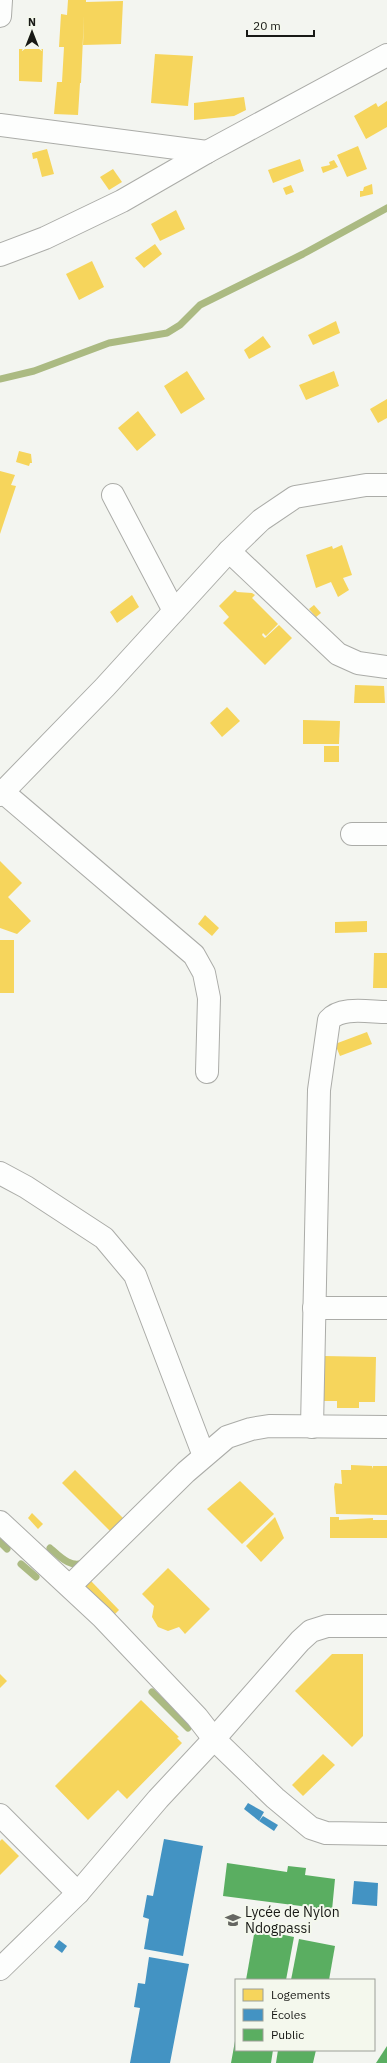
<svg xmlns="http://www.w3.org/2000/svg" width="387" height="2063" font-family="'IBM Plex Sans',sans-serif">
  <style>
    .homes { fill: #f6d55c }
    .schools { fill: #4393c3 }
    .public { fill: #5aae61 }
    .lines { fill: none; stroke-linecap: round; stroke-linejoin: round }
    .stream { stroke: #abba82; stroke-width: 7 }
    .minor-casing { stroke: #abaca8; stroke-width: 24 }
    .minor { stroke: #fdfefd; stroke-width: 22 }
    .labels { text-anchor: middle; stroke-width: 4; stroke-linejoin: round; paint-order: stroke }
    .poi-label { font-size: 14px; fill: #181916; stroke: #f4f8ed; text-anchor: start }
  </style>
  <rect width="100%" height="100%" fill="#f3f5f0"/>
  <g class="homes">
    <path d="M68 0H86V2L123 1 121 44 83 45 84 15 81 83H80L78 115 54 114 57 82H62L64 47H59L61 14 67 15Z"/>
    <path d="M19 49H43L42 82 19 81Z"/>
    <path d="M155 54 193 56 188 106 151 103Z"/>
    <path d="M244 97 246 110 234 116 194 120V103Z"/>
    <path d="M387 101V127L366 139 354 116 376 103 378 107Z"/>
    <path d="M358 146 367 169 347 177 337 155Z"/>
    <path d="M47 149 54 174 42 177 37 158 33 159 32 153Z"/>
    <path d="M300 159 304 171 273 183 268 170Z"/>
    <path d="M334 160 338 167 323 173 321 167 330 165 329 162Z"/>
    <path d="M113 169 122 182 109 190 100 177Z"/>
    <path d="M372 184 373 194 360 197V191H363L364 187Z"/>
    <path d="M291 185 294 192 286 195 283 188Z"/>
    <path d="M176 210 185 229 160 241 151 224Z"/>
    <path d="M155 244 162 254 144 268 135 258Z"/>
    <path d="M92 261 104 287 79 300 66 274Z"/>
    <path d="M336 321 340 333 313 345 308 335Z"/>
    <path d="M263 336 271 347 249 359 244 350Z"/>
    <path d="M187 371 205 399 181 414 164 386Z"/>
    <path d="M334 371 339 386 306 400 299 385Z"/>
    <path d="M387 399V418L378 423 370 409Z"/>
    <path d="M138 411 156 435 137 451 118 428Z"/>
    <path d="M19 451 31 454 32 463H30L29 466 16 462Z"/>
    <path d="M0 471 15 475 11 485 16 486 0 534Z"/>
    <path d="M342 545 352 575 343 578 349 590 338 597 331 582 316 588 306 555 332 546 333 549Z"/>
    <path d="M235 590 237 592 252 593 255 595 252 598 278 624 266 636 263 633 262 635 265 638 279 625 292 638 265 665 223 623 229 617 219 606Z"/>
    <path d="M132 595 139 607 117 623 110 612Z"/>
    <path d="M314 605 321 613 316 617 309 609Z"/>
    <path d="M355 685 384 686 385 703H354Z"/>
    <path d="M227 707 240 721 222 737 210 723Z"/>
    <path d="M303 720 340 721 339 744H303Z"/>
    <rect x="324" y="746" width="15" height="16"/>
    <path d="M0 861 22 883 8 897 31 921 17 934 0 928Z"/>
    <path d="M205 915 219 928 212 936 198 924Z"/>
    <path d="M367 921V932L335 933V922Z"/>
    <rect x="0" y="940" width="14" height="53"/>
    <path d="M374 953H387V988H373Z"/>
    <path d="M367 1032 372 1044 340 1056 335 1044Z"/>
    <path d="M324 1356 376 1357 375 1402H359V1408H337V1401H323Z"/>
    <path d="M351 1465 372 1466V1469L373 1466H387V1515L336 1514 334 1487 335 1483 342 1484 341 1470H351Z"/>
    <path d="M75 1470 123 1518 110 1531 62 1483Z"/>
    <path d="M240 1481 274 1514 242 1544 207 1509Z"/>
    <path d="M32 1513 43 1524 38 1529 28 1518Z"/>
    <path d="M275 1517 284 1538 261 1562 246 1546Z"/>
    <path d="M330 1517H339V1520L373 1518V1520H387V1538H330Z"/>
    <path d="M168 1568 210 1609 185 1634 179 1627 168 1631 158 1627 152 1617 154 1606 142 1594Z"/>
    <path d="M91 1581 119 1610 113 1616 85 1587Z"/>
    <path d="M332 1654H363V1736L352 1747 295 1691Z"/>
    <path d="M0 1674 7 1681 0 1688Z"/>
    <path d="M141 1700 179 1737 177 1738 182 1743 127 1799 118 1790 88 1820 55 1786Z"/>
    <path d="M323 1754 335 1765 303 1796 292 1785Z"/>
    <path d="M2 1839 19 1856 0 1875V1841Z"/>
  </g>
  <g class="schools">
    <path d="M248 1803 264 1812 259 1821 244 1809Z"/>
    <path d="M263 1816 278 1825 274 1831 259 1821Z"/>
    <path d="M164 1839 203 1846 183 1956 144 1949 149 1919 143 1917 147 1895 153 1896Z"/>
    <path d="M354 1881 378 1883 377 1906 352 1904Z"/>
    <path d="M59 1940 67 1946 62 1953 54 1947Z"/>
    <path d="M149 1957 189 1964 170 2063H130L140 2008 134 2007 138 1983 145 1984Z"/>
  </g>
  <g class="public">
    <path d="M227 1863 287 1872 288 1866 306 1868 305 1875 335 1879 332 1910 223 1896Z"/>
    <path d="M255 1929 294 1937 286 1980H246Z"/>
    <path d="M299 1939 335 1946 329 1980H291Z"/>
    <path d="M235 2041 236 2050H273L271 2063H231Z"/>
    <path d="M387 2046V2063H376Z"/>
    <path d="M278 2050H316L313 2063H276Z"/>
  </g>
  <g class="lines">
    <g class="stream">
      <path d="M0 379 34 371 109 343 167 333 180 325 200 305 303 254 387 208"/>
      <path d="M0 1542 7 1549"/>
      <path d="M50 1548C59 1556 72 1570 85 1562"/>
      <path d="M21 1564 36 1577"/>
      <path d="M152 1692 188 1728"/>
    </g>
    <defs>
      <g id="minor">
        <path d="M0 16 1 0"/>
        <path d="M0 125 207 152"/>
        <path d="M0 255 45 238 122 201 207 152 387 55"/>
        <path d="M113 495 174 611"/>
        <path d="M229 551 338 654 358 663 387 667"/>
        <path d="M3 792 194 955 204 973 209 998 207 1072"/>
        <path d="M0 795 105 687 229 551 261 520 295 497 366 485H387"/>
        <path d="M352 834H387"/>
        <path d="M0 1173 26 1187 104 1238 135 1275 204 1456"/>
        <path d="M314 1308H387"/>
        <path d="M312 1427 319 1090 329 1020C341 1006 369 1012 387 1012"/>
        <path d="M0 1522 102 1617 197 1717 214 1739 275 1798 311 1828 326 1833 387 1834"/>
        <path d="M70 1586 186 1472 227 1437 251 1429 269 1426 387 1427"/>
        <path d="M0 1815 78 1893"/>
        <path d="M0 1969 78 1893 158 1799 214 1739 300 1641 311 1631 327 1626H387"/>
      </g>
    </defs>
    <use href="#minor" class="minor-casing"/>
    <use href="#minor" class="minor"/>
  </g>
  <defs>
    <symbol id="school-bare" viewBox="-9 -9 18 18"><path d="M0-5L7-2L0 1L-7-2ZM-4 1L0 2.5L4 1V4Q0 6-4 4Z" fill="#656662" stroke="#f4f8ed" stroke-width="2.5" paint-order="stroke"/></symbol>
  </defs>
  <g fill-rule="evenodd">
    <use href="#school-bare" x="222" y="1909" width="22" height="22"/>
  </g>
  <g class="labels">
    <g class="poi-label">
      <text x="245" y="1917">Lycée de Nylon<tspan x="245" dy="16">Ndogpassi</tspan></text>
    </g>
  </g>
  <rect x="235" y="1979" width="140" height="72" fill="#f4f8ed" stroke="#9c9f97"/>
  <rect x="243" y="1989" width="20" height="12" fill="#f6d55c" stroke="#9c9f97"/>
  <text x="271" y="1999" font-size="12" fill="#181916">Logements</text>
  <rect x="243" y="2009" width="20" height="12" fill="#4393c3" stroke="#9c9f97"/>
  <text x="271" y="2019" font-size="12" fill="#181916">Écoles</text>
  <rect x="243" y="2029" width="20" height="12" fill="#5aae61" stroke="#9c9f97"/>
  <text x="271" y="2039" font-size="12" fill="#181916">Public</text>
  <g transform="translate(32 32)" stroke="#f4f8ed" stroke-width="3" paint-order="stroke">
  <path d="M0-3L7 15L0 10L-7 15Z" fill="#181916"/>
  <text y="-6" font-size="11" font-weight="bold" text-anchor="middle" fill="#181916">N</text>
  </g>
  <path d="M247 30v6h67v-6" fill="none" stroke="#181916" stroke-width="2"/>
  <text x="253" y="30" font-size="12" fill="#181916" stroke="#f4f8ed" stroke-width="3" paint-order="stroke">20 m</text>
</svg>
